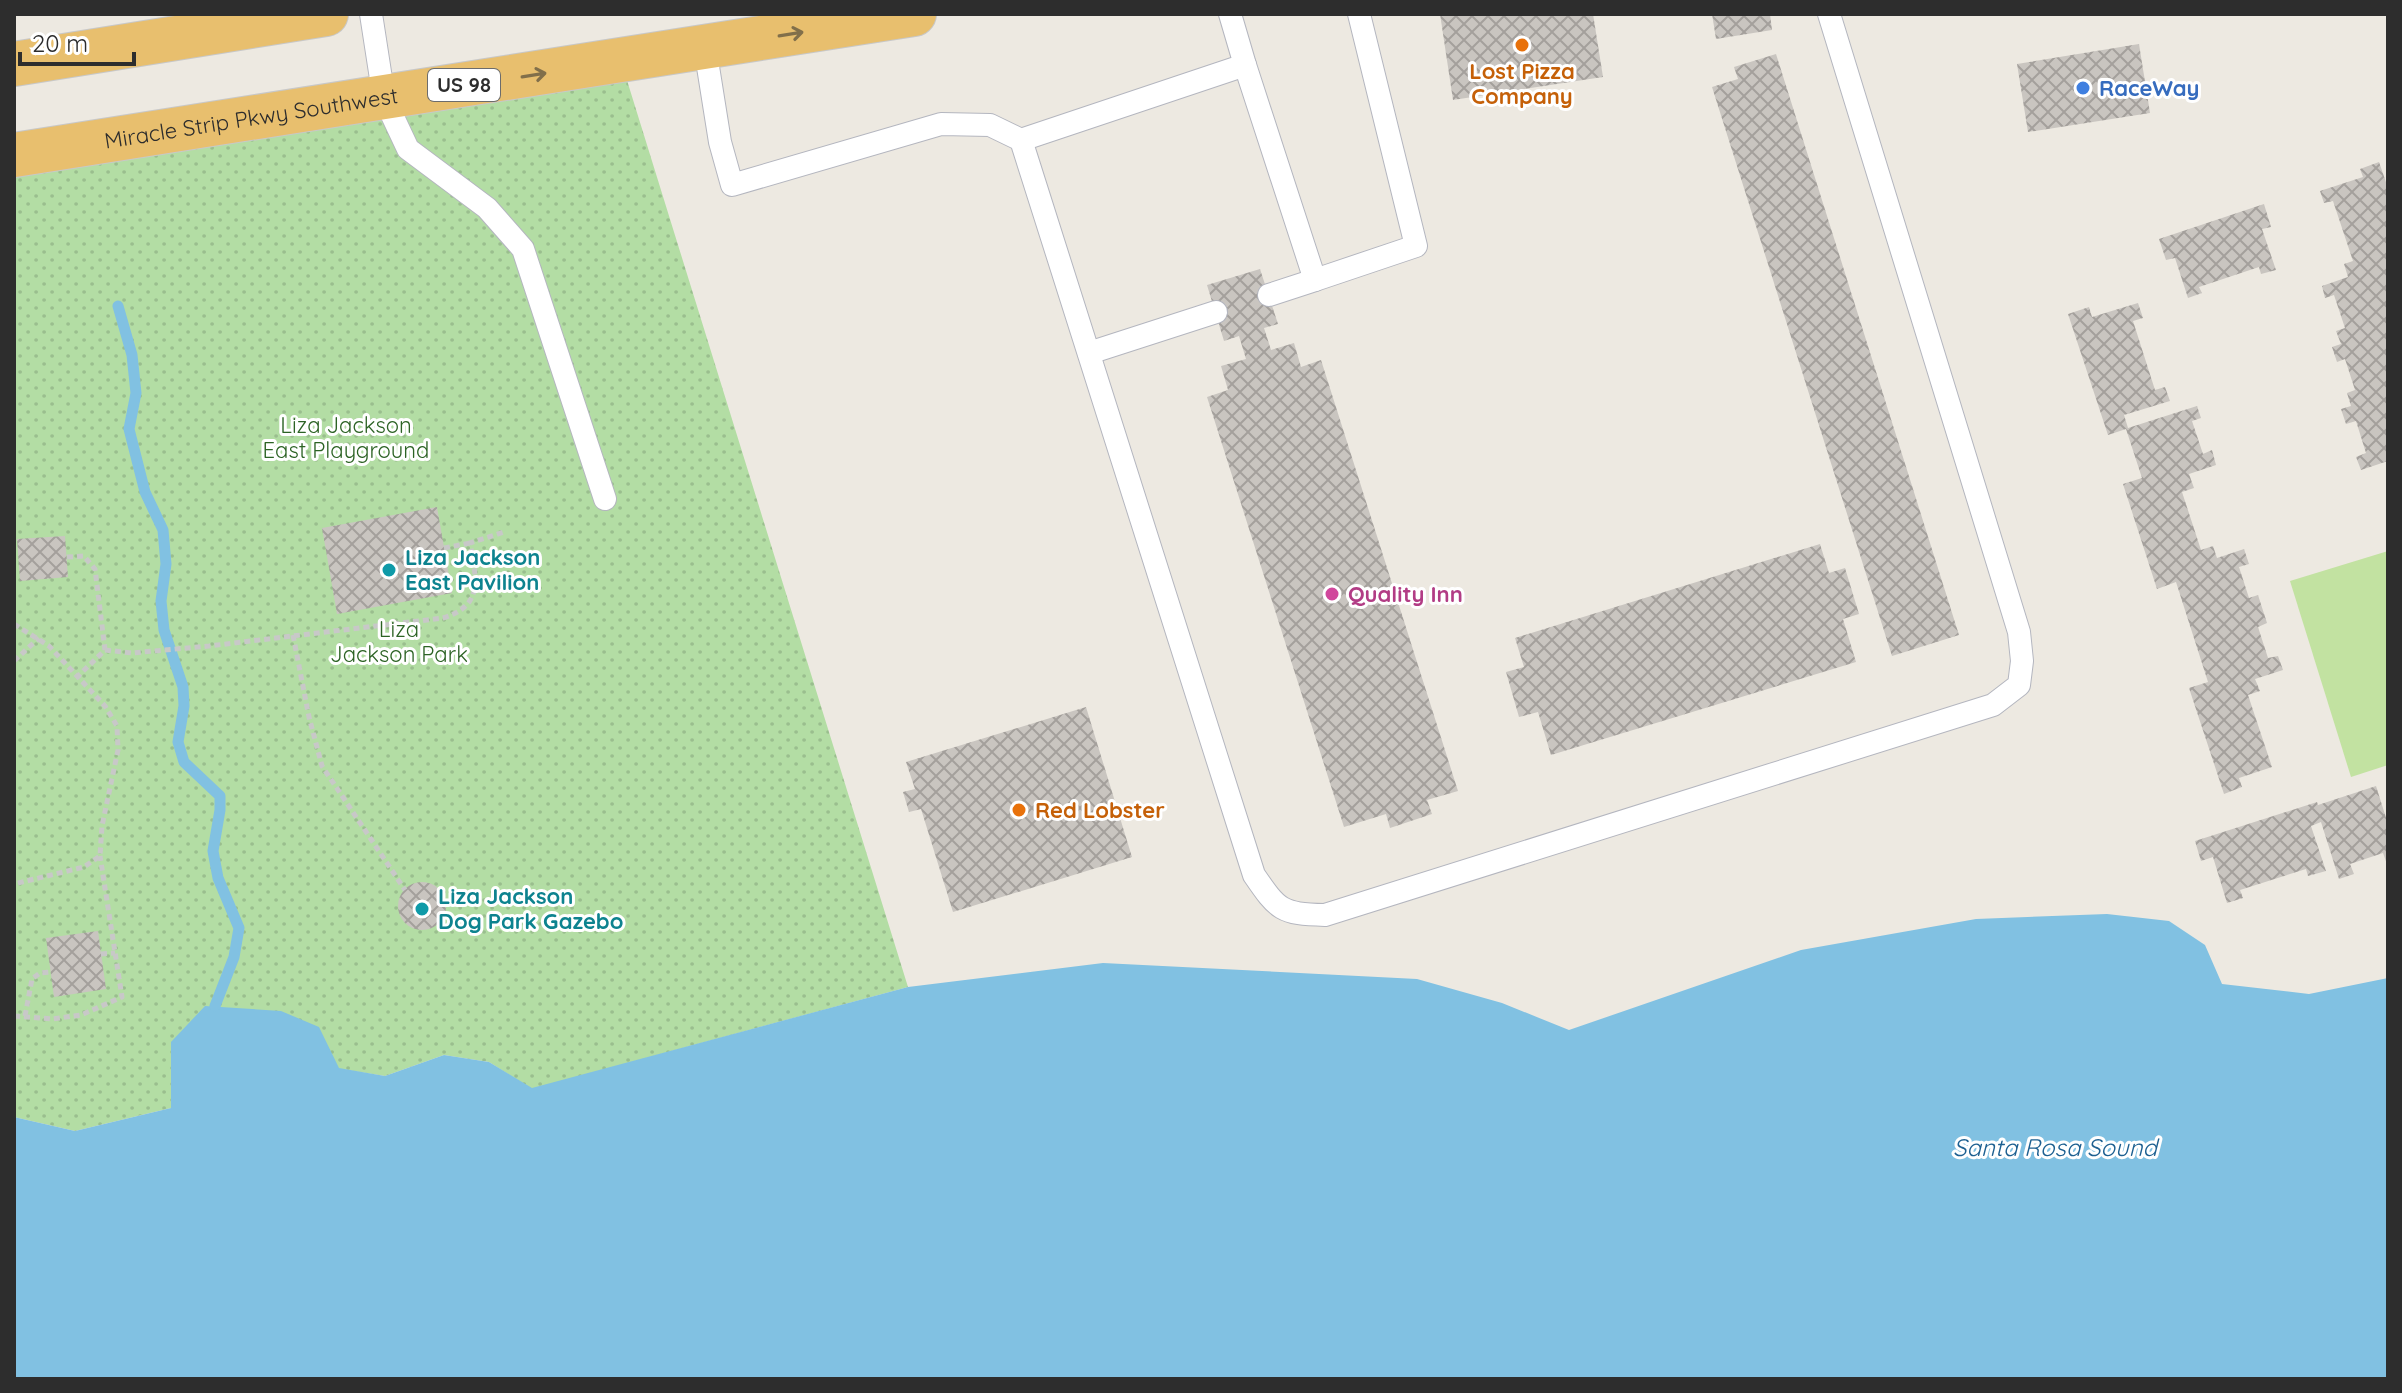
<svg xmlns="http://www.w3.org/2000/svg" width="2402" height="1393" font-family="Quicksand,sans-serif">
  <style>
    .park { fill: url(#park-dots) }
    .pitch { fill: #c2e2a1 }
    .water { fill: #81c1e2 }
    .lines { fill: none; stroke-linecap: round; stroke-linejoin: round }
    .stream { stroke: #81c1e2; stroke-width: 11 }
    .building { fill: url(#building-cross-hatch) }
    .service-casing { stroke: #b4b6bf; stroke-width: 24 }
    .trunk-casing { stroke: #c8c8c8; stroke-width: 46 }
    .path { stroke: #c8c8c8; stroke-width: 5; stroke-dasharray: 6 4; stroke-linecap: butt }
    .service { stroke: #fff; stroke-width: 22 }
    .trunk { stroke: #e8bf6e; stroke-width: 44 }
    .oneway { stroke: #816f4a }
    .food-dot { fill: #e8710a; stroke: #fff; stroke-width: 3 }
    .shop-dot { fill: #3f7fe0; stroke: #fff; stroke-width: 3 }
    .culture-dot { fill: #0f9aa8; stroke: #fff; stroke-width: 3 }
    .hotel-dot { fill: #d1479c; stroke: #fff; stroke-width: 3 }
    .labels { text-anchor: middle; stroke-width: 6; stroke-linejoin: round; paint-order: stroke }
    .shield { fill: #fff; stroke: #6c6c6c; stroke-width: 2 }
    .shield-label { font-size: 20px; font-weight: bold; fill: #2d2d2d }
    .food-label { font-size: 22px; font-weight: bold; fill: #c56008; stroke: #fff }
    .shop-label { font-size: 22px; font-weight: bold; fill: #366cbe; stroke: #fff; text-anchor: start }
    .street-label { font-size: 22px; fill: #2d2d2d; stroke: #fff }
    .park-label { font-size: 22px; fill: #2c6324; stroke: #fff }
    .culture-label { font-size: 22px; font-weight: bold; fill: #0d838f; stroke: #fff; text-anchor: start }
    .hotel-label { font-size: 22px; font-weight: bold; fill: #b23c85; stroke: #fff; text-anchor: start }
    .water-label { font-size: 24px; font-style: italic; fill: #1d6091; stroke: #fff }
  </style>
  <defs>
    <pattern id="park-dots" width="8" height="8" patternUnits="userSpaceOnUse" patternTransform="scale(2)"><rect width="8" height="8" fill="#b3dda4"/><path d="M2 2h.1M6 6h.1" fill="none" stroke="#9abe8e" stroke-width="1.8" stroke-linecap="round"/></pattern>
    <pattern id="building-cross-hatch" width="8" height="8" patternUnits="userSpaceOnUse" patternTransform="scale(2)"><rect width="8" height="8" fill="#c9c5c0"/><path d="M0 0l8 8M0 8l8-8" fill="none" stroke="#a4a09c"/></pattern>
  </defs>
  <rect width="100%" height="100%" fill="#ede9e1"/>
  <path class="park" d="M621 61 908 987 532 1089 489 1062 444 1055 385 1076 171 1042V1108L75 1131 14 1117V155Z"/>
  <path class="pitch" d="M2388 551V765L2351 777 2290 581Z"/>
  <path class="water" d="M2107 914 2169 921 2205 945 2222 984 2309 994 2388 978V1379H14V1117L75 1131 171 1108V1042L205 1006 281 1011 319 1027 339 1068 385 1076 444 1055 489 1062 532 1088 908 987 1103 963 1417 979 1502 1003 1569 1030 1801 950 1976 919Z"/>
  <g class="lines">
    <path class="stream" d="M118 306 132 355 136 393 129 429 145 492 163 530 166 564 161 601 164 630 183 687 184 706 178 742 184 762 220 796V810L213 851 218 878 239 928 234 957 215 1006"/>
  </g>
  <g class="building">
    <path d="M1440 14H1593L1603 77 1453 100Z"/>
    <path d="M1712 14H1770L1772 30 1716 39Z"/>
    <path d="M2139 44 2150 113 2028 132 2017 64Z"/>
    <path d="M1776 54 1959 635 1892 656 1712 87 1738 79 1734 67Z"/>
    <path d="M2379 162 2388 188V461L2361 470 2356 457 2366 453 2356 421 2346 424 2341 409 2351 406 2347 393 2355 390 2345 359 2337 362 2332 347 2341 344 2336 331 2345 328 2334 295 2325 298 2322 286 2348 277 2344 264 2353 261 2333 201 2324 203 2320 191 2363 177 2360 169Z"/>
    <path d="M2264 204 2271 227 2262 229 2276 270 2261 274 2259 267 2199 287 2202 293 2188 298 2175 258 2166 260 2159 239Z"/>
    <path d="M1260 269 1278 324 1264 328 1271 350 1294 343 1301 367 1321 360 1458 791 1427 800 1432 814 1390 828 1386 814 1344 827 1207 397 1228 390 1221 366 1246 359 1239 336 1224 341 1207 285Z"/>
    <path d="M2138 303 2143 318 2133 321 2155 390 2165 387 2170 401 2124 415 2128 428 2197 406 2201 418 2192 421 2203 454 2212 450 2216 465 2189 474 2194 488 2182 492 2201 550 2213 546 2217 558 2244 549 2249 564 2239 567 2249 598 2258 595 2267 623 2258 627 2268 658 2278 656 2283 670 2255 679 2260 691 2248 695 2272 767 2239 778 2242 787 2224 794 2189 688 2208 682 2176 582 2157 589 2123 484 2142 478 2126 429 2108 435 2068 314 2089 307 2092 317Z"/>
    <path d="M437 507 452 593 337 614 322 528Z"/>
    <path d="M65 536 68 577 20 581 17 539Z"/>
    <path d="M1820 544 1829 573 1845 568 1859 614 1843 619 1856 662 1551 755 1538 712 1519 717 1506 672 1524 667 1515 638Z"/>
    <path d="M1086 707 1132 857 953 912 921 809 909 812 903 792 915 789 906 762Z"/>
    <path d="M2376 786 2388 824V867L2383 853 2350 864 2354 874 2339 879 2321 822 2311 826 2326 871 2308 876 2306 869 2240 890 2243 898 2227 903 2213 857 2201 861 2195 841 2317 802 2318 805Z"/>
    <circle cx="422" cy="906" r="24"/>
    <path d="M98 931 106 989 54 997 46 938Z"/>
  </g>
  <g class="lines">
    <defs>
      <g id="service">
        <path d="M371 14 384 98 408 149 487 208 523 249 605 499"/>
        <path d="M705 48 720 142 732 185 941 124 990 125 1021 140 1254 875C1278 910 1281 914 1325 915L1993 705 2019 685 2022 661 2019 632 1829 14"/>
        <path d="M1245 65 1315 280 1269 295"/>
        <path d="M1021 140 1245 65 1230 14"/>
        <path d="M1315 280 1416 246 1359 14"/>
        <path d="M1089 353 1216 312"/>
      </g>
      <g id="trunk">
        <path d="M14 64 326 14"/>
        <path id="s1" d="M14 155 914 14"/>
      </g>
    </defs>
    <use href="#service" class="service-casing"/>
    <use href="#trunk" class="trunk-casing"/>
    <g class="path">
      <path d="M444 548 470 543"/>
      <path d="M67 557 84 556 95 569 105 650 77 677"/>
      <path d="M14 624 49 646 105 706 117 726 118 750 102 826 100 856 84 867 14 884"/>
      <path d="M293 635 309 717 322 766 405 890"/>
      <path d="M105 650 132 653 209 646 443 618C485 605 476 578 470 543L504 532"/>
      <path d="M14 661 39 638"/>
      <path d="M101 954 115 953"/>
      <path d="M14 1016 52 1019 81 1015 122 997 100 856"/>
      <path d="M25 1016 32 979 40 973 51 972"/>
    </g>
    <use href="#service" class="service"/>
    <use href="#trunk" class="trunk"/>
  </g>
  <defs><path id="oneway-shaft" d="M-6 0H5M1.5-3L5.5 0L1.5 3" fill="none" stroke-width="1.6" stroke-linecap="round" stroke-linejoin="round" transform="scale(2)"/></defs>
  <g class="oneway">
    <use href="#oneway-shaft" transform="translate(791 34) rotate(-9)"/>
    <use href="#oneway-shaft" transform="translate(534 75) rotate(-9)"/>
  </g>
  <g class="food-dot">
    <circle cx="1522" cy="45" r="8"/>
    <circle cx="1019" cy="810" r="8"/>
  </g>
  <circle class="shop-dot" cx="2083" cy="88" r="8"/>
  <g class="culture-dot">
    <circle cx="389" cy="570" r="8"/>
    <circle cx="422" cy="909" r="8"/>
  </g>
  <circle class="hotel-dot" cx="1332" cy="594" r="8"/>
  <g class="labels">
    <rect class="shield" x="428" y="69" width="72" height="32" rx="6"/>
    <g class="shield-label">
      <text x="464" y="92">US 98</text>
    </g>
    <g class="food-label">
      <text x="1522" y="79">Lost Pizza<tspan x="1522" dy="25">Company</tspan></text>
      <text x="1035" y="818" text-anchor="start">Red Lobster</text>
    </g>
    <g class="shop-label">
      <text x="2099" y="96">RaceWay</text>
    </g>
    <g class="street-label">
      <text dy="8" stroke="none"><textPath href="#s1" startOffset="240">Miracle Strip Pkwy Southwest</textPath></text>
    </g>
    <g class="park-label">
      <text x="346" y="433">Liza Jackson<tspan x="346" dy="25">East Playground</tspan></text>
      <text x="399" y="637">Liza<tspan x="399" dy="25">Jackson Park</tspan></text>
    </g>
    <g class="culture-label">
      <text x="405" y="565">Liza Jackson<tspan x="405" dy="25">East Pavilion</tspan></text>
      <text x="438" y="904">Liza Jackson<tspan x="438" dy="25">Dog Park Gazebo</tspan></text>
    </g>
    <g class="hotel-label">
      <text x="1348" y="602">Quality Inn</text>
    </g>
    <g class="water-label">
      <text x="2055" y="1156">Santa Rosa Sound</text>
    </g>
  </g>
  <rect width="2402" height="1393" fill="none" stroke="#2d2d2d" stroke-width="32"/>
  <path d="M20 52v12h114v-12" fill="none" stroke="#2d2d2d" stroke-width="4"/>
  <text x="32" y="52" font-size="24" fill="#2d2d2d" stroke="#ffffff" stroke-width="6" paint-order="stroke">20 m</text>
</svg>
